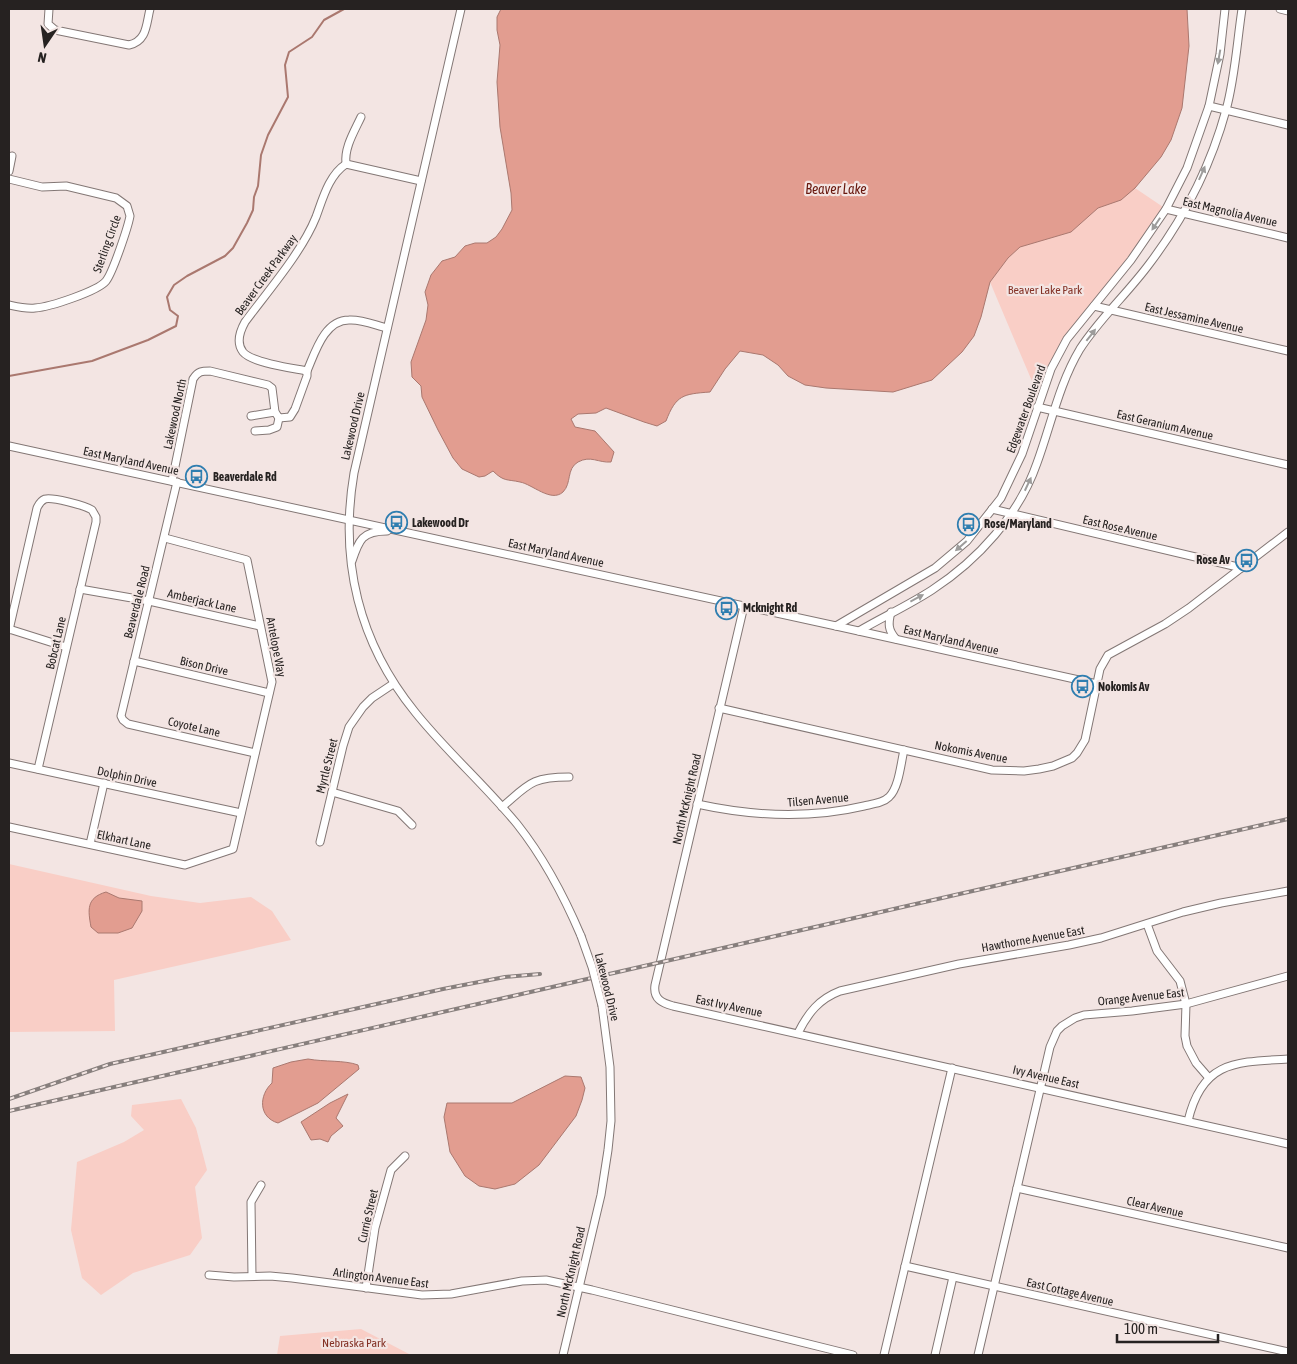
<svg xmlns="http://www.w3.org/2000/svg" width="1297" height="1364" font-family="'Asap Condensed',sans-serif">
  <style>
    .green { fill: #f9cec6 }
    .water { fill: #e29d90; stroke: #aa786f }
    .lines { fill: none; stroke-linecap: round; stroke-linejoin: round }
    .stream { stroke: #aa786f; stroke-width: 2 }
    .minor-casing { stroke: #837775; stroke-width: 9 }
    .minor { stroke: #fff; stroke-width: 7 }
    .rail-casing { stroke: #877f7d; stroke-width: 4 }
    .rail { stroke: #f3e5e3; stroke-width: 2; stroke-dasharray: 5.5; stroke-linecap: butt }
    .minor-bridge-casing { stroke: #837775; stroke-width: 9; stroke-linecap: butt }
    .minor-bridge { stroke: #fff; stroke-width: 7 }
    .oneway { fill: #9d9c9b }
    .labels { text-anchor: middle; stroke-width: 4.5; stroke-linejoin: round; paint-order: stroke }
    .street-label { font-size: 12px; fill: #262221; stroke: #f3e5e3 }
    .park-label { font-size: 12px; fill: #843226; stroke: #f3e5e3 }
    .poi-label { font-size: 12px; font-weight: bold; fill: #262221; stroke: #f3e5e3; text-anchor: start }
    .water-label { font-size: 14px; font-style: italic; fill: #68170d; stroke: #f3e5e3 }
  </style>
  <rect width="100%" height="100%" fill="#f3e5e3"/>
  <g class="green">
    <path d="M1135 188 1166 209 1067 339 1037 393 990 282 1008 258 1019 247 1071 232 1098 208 1121 200Z"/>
    <path d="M9 864 151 896 200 903 251 897 272 911 291 940 114 980 115 1031 9 1032Z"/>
    <path d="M181 1099 196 1128 207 1170 195 1187 202 1238 190 1255 133 1273 101 1295 82 1278 71 1230 77 1162 124 1142 144 1130 131 1116 132 1105Z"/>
    <path d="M361 1329 411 1355H277L280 1336Z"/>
  </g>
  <g class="water">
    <path d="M501 9H1187L1189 46 1182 108 1171 140 1161 157 1135 188 1121 200 1098 208 1071 232 1020 247 1008 258 990 282 981 317 974 336 962 352 932 380 893 392 826 388 805 385 788 376 778 365 763 355 740 351 725 369 710 392C683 394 676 395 666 421L657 426 644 422 606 408 596 413 578 414 571 419 575 427 595 431 614 452 611 462C598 463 591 455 578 462 566 469 572 483 563 492 551 503 532 484 520 482 507 479 504 482 493 471L485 476 479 477 462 469 453 458 438 430 422 397 421 386 412 377 411 362 426 320 428 305 425 292 431 275 442 261 455 257 465 246 475 243H487L496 237 502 229 512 210 511 193 500 127 497 82 500 45 497 30V17Z"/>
    <path d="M106 892 119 898 142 901V911L132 928 118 933H98L91 927C88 910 86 898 106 892Z"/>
    <path d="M308 1059C324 1062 345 1060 358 1065L359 1069 318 1103 278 1123C258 1117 259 1095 272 1083L273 1068 291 1062Z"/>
    <path d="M565 1076 581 1077 585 1088 582 1100 576 1116 539 1165 515 1184 495 1189 479 1186 465 1176 450 1152 444 1117 447 1103H512Z"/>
    <path d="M348 1094 336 1118 343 1126 331 1136 328 1142 320 1139 311 1140 301 1122 330 1103Z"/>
  </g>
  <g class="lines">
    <path class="stream" d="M9 376 92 361 148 340 176 326 178 316 170 310 167 297 174 285 187 276 225 256 233 248 247 223 253 210 254 197 258 186 261 155 268 135 288 97 285 65 289 52 312 37 324 20 344 9"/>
    <defs>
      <g id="minor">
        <path d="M49 9 48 24 55 30 129 45C147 41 146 25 150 9"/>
        <path d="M461 9 354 473C339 561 359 643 415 712 446 751 485 785 517 824 544 858 564 896 581 936"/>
        <path d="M1280 9 1288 11"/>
        <path d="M1209 106 1288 125"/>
        <path d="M346 164C344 148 354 132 361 117"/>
        <path d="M9 171 12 156"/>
        <path d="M9 179 42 187 66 186 116 198 127 206 130 216C128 227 113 272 106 281 98 291 50 307 35 308 26 309 18 307 9 305"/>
        <path d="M1166 209 1288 238"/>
        <path d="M1094 306 1288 351"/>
        <path d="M387 328C375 325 361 319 349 320 324 320 315 353 307 371 292 368 252 363 243 352 236 343 240 331 245 322 268 291 302 252 316 217 323 198 329 175 346 164L421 181"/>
        <path d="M1037 407 1288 465"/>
        <path d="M251 416 275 412"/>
        <path d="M255 431 269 430 277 427 279 418"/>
        <path d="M9 446 836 626 1097 684"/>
        <path d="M172 481 193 379C198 371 202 371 210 371L268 385 272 388 275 412 279 418 290 417 295 409 307 376V371"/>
        <path d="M177 482 121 716 123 720 128 724 255 753"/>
        <path d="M992 509 1242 568"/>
        <path d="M352 561C359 540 362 531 387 531"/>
        <path d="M80 589 149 601 260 626"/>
        <path d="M744 606 655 985C653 999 662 1003 673 1006L1288 1144"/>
        <path d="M891 612C888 624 888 630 896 639"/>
        <path d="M836 626 935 568 967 541 1001 498 1022 454 1051 369 1067 339 1131 260 1166 209 1187 168 1209 106 1220 54 1225 9"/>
        <path d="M9 629 66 647"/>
        <path d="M9 630 37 508C39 504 40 501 45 499 52 497 84 505 92 510L96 517V522L38 769"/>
        <path d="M859 631C883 617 909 605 932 590 978 560 1019 515 1037 463 1051 425 1059 384 1080 349 1100 318 1128 293 1150 263 1184 218 1211 165 1226 110 1235 78 1237 42 1242 9"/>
        <path d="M134 661 269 693"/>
        <path d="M719 708 992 770 1024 771 1039 769 1053 766 1072 758 1077 753 1085 740 1100 669 1108 655 1165 624 1189 608 1288 532"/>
        <path d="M9 763 241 813"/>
        <path d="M332 792 398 811 412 825"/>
        <path d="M697 804C752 816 809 819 864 806 873 804 883 803 889 797 899 788 901 762 904 750"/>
        <path d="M502 807C529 784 531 777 569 777"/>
        <path d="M9 827 185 865 233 849 272 682 247 560 165 538"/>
        <path d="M320 842 343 746 349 727 363 707 372 698 393 684"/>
        <path d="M90 844 104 783"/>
        <path d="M1147 924 1157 951 1180 981 1186 1004 1185 1036 1187 1046 1196 1063 1209 1078"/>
        <path d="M798 1033C808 1013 819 999 840 991L959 964 1069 945 1101 938 1183 912 1221 903 1288 891"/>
        <path d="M1188 1121C1202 1061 1235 1062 1288 1059"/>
        <path d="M1017 1188 1288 1248"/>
        <path d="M905 1266 1288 1352"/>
        <path d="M209 1275 234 1277 270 1276 292 1278 422 1295 451 1294 522 1281 546 1280 592 1290 853 1355"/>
        <path d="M252 1276 251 1202 261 1185"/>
        <path d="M366 1288 375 1228 391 1170 405 1156"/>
        <path d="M563 1355 601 1195 608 1150 611 1121 610 1067 602 1006"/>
        <path d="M884 1355 952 1068"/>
        <path d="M935 1355 953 1277"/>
        <path d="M978 1355 1050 1047 1057 1031 1062 1026 1075 1018 1084 1015 1132 1011 1186 1004 1288 976"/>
      </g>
    </defs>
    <use href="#minor" class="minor-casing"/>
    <use href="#minor" class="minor"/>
    <defs>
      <g id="rail">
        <path d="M9 1099 110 1064 443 989 505 977 540 974"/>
        <path d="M9 1111 1288 819"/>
      </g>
    </defs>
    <use href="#rail" class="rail-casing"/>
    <use href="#rail" class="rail"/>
    <defs>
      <path id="minor-bridge" d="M581 936 592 967 602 1006"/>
    </defs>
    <use href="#minor-bridge" class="minor-bridge-casing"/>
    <use href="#minor-bridge" class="minor-bridge"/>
  </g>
  <defs><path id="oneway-solid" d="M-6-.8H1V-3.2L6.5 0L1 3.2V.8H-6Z" transform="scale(1.25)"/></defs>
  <g class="oneway">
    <use href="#oneway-solid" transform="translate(1219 57) rotate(100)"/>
    <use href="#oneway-solid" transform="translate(1202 173) rotate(-66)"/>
    <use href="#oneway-solid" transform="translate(1156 224) rotate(124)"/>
    <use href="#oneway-solid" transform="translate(1091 335) rotate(-52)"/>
    <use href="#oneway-solid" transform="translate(1028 484) rotate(-65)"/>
    <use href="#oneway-solid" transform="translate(961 546) rotate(139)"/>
    <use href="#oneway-solid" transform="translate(917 598) rotate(-28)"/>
  </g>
  <defs>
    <symbol id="bus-ring" viewBox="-11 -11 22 22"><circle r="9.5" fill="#f3e5e3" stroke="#2f7eb0" stroke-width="1.5"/><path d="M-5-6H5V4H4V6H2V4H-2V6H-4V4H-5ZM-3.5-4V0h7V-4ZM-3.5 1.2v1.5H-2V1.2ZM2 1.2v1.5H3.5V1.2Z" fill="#2f7eb0"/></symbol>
  </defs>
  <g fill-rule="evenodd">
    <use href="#bus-ring" x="184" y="464" width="25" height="25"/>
    <use href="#bus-ring" x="384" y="510" width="25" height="25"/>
    <use href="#bus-ring" x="956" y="512" width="25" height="25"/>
    <use href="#bus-ring" x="1234" y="548" width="25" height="25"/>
    <use href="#bus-ring" x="714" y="596" width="25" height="25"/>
    <use href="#bus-ring" x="1070" y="674" width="25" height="25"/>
  </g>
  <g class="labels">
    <g class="street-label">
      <text transform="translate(1230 212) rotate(13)" y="4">East Magnolia Avenue</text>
      <text transform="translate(107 244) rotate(-70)" y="4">Sterling Circle</text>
      <text transform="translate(266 275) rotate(-54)" y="4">Beaver Creek Parkway</text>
      <text transform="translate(1194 318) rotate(13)" y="4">East Jessamine Avenue</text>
      <text transform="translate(1026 409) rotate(-70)" y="4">Edgewater Boulevard</text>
      <text transform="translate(175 414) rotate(-78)" y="4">Lakewood North</text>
      <text transform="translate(1165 425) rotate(13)" y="4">East Geranium Avenue</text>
      <text transform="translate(353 426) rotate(-77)" y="4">Lakewood Drive</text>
      <text transform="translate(131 461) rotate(12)" y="4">East Maryland Avenue</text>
      <text transform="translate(1120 528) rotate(13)" y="4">East Rose Avenue</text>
      <text transform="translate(556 553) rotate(12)" y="4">East Maryland Avenue</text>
      <text transform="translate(202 601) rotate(13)" y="4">Amberjack Lane</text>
      <text transform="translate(137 602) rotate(-76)" y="4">Beaverdale Road</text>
      <text transform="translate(951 640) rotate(13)" y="4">East Maryland Avenue</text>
      <text transform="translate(56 643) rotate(-77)" y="4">Bobcat Lane</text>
      <text transform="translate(276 647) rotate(79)" y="4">Antelope Way</text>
      <text transform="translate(204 666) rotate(13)" y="4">Bison Drive</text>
      <text transform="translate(194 727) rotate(13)" y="4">Coyote Lane</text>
      <text transform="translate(971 752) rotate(11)" y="4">Nokomis Avenue</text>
      <text transform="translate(327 766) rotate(-76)" y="4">Myrtle Street</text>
      <text transform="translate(127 777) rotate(12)" y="4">Dolphin Drive</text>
      <text transform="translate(687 799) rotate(-77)" y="4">North McKnight Road</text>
      <text transform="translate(818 800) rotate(-5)" y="4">Tilsen Avenue</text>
      <text transform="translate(124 840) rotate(12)" y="4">Elkhart Lane</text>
      <text transform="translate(1033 939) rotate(-10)" y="4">Hawthorne Avenue East</text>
      <text transform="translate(607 987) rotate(76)" y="4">Lakewood Drive</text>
      <text transform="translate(1141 997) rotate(-6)" y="4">Orange Avenue East</text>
      <text transform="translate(729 1006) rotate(12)" y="4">East Ivy Avenue</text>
      <text transform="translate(1046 1077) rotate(13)" y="4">Ivy Avenue East</text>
      <text transform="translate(1155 1207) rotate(13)" y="4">Clear Avenue</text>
      <text transform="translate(368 1216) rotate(-77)" y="4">Currie Street</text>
      <text transform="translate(571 1272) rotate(-77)" y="4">North McKnight Road</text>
      <text transform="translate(381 1278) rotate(7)" y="4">Arlington Avenue East</text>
      <text transform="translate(1070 1292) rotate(13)" y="4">East Cottage Avenue</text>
    </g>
    <g class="park-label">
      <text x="1045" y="294">Beaver Lake Park</text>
      <text x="354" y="1347">Nebraska Park</text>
    </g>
    <g class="poi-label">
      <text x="213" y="481">Beaverdale Rd</text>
      <text x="412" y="527">Lakewood Dr</text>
      <text x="984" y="528">Rose/Maryland</text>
      <text x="1230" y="564" text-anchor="end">Rose Av</text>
      <text x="743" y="612">Mcknight Rd</text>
      <text x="1098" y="691">Nokomis Av</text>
    </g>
    <g class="water-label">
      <text x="836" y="194">Beaver Lake</text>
    </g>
  </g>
  <rect width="1297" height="1364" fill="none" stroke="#262221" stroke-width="20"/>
  <g transform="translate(45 45) rotate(193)" stroke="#f3e5e3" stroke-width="4" paint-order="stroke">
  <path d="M0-4L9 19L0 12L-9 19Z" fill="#262221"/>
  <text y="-8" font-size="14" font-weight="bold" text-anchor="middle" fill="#262221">N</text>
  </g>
  <path d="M1117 1334v8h101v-8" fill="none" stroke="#262221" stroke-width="2.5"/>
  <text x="1124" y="1334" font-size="15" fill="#262221" stroke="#f3e5e3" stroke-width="4" paint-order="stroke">100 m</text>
</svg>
